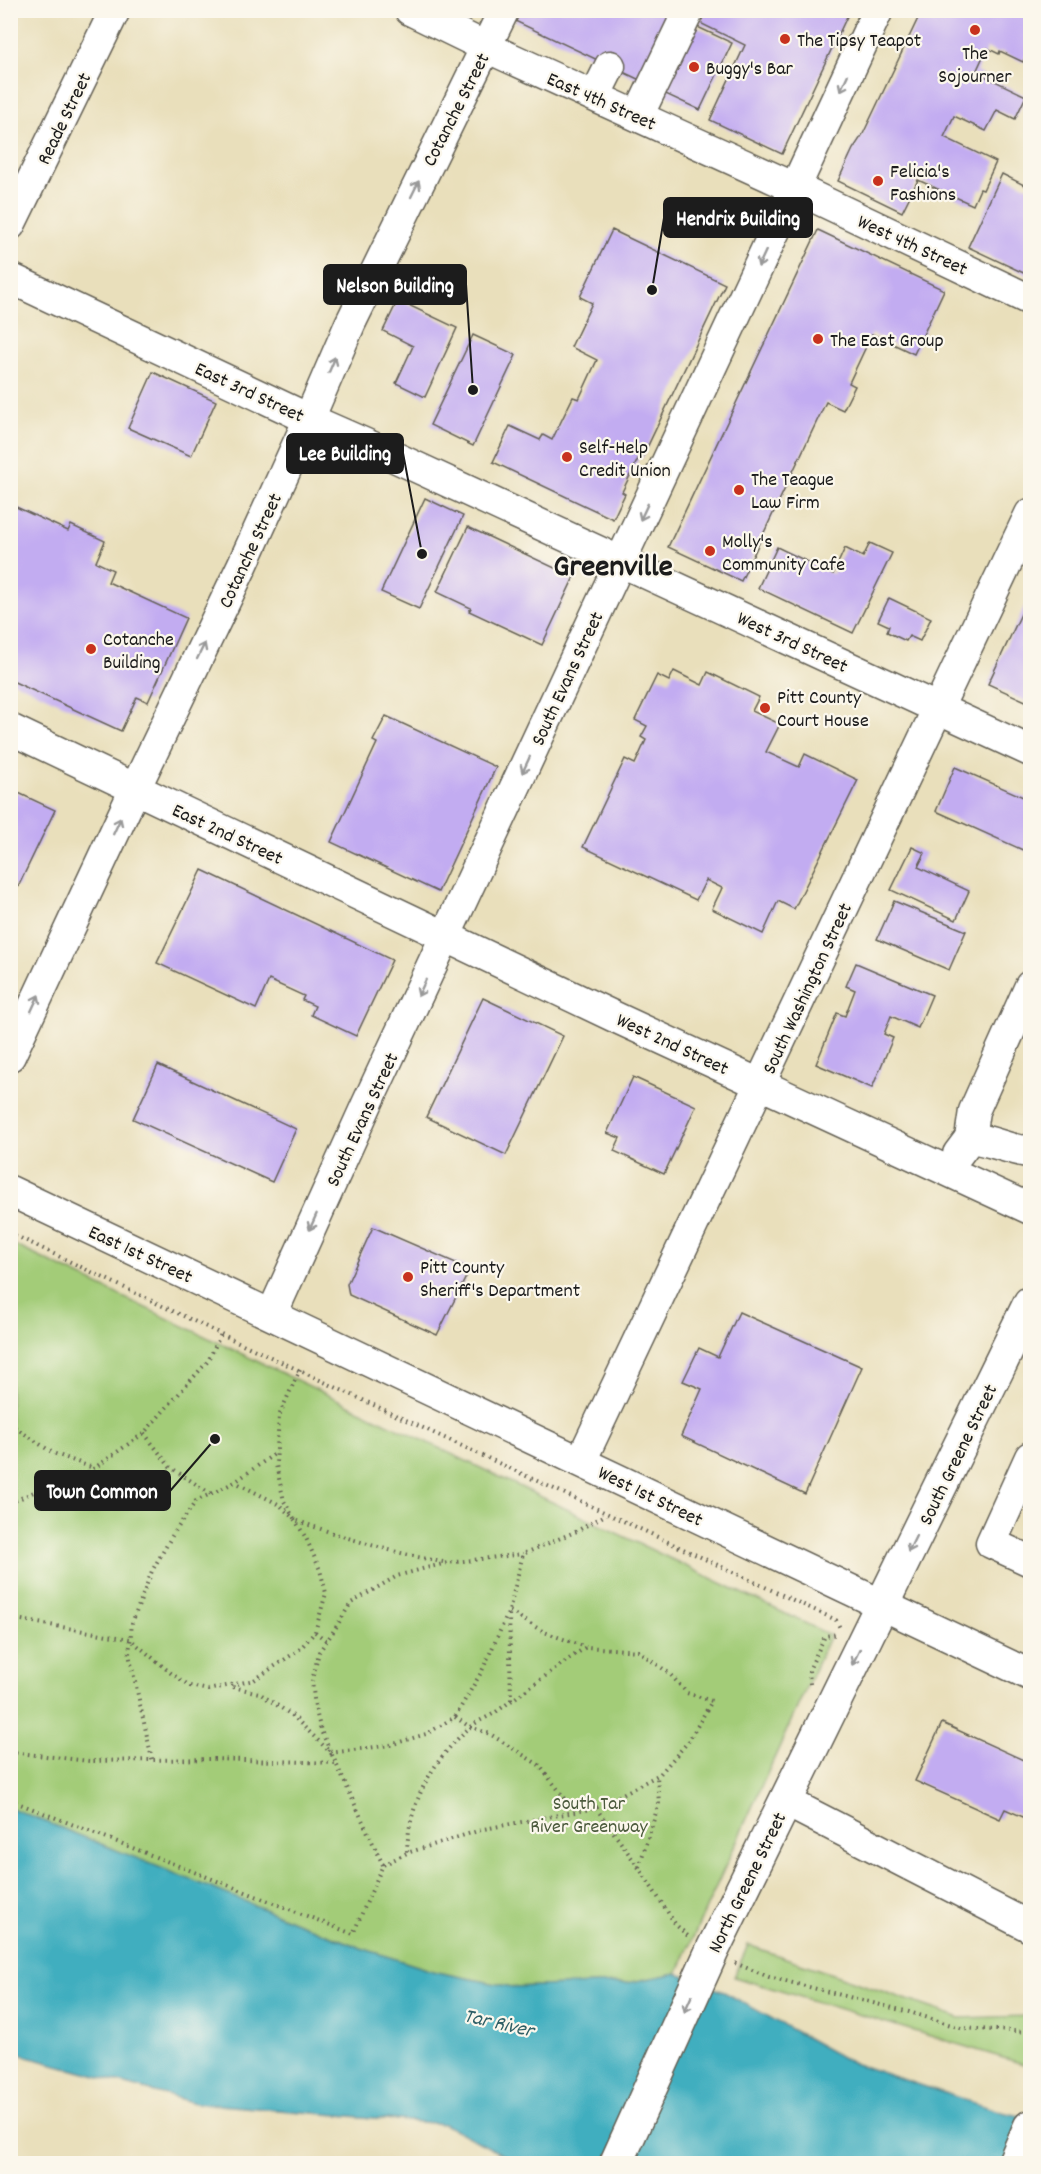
<svg xmlns="http://www.w3.org/2000/svg" width="1041" height="2174" font-family="Dekko,sans-serif">
  <style>
    .green { fill: #a3cc78; stroke: #60744a; stroke-width: 1.5 }
    .water { fill: #41aebf; stroke: #2e656e; stroke-width: 1.5 }
    .building { fill: #c2acf1 }
    .lines { fill: none; stroke-linecap: round; stroke-linejoin: round }
    .minor-casing { stroke: #646054; stroke-width: 33 }
    .major-casing { stroke: #646054; stroke-width: 36 }
    .path { stroke: #646054; stroke-width: 4; stroke-dasharray: 1.5 4.5; stroke-linecap: butt }
    .minor { stroke: #fff; stroke-width: 30 }
    .major { stroke: #fff; stroke-width: 33 }
    .oneway { stroke: #999 }
    .poi-dot { fill: #c8321e; stroke: #fbf7ec; stroke-width: 2 }
    .labels { text-anchor: middle; stroke-width: 4.5; stroke-linejoin: round; paint-order: stroke }
    .poi-label { font-size: 20px; fill: #1c1c1c; stroke: #fbf7ec; text-anchor: start }
    .street-label { font-size: 20px; fill: #1c1c1c; stroke: #fbf7ec }
    .park-label { font-size: 20px; fill: #4b5a3c; stroke: #fbf7ec }
    .water-label { font-size: 21px; font-style: italic; fill: #2d5e65; stroke: #fbf7ec }
    .town-label { font-size: 32px; font-weight: bold; fill: #1c1c1c; stroke: #fbf7ec }
    .leader { fill: none; stroke: #1c1c1c; stroke-width: 2 }
    .callout-dot { fill: #1c1c1c; stroke: #fbf7ec; stroke-width: 2 }
    .callout { fill: #1c1c1c; stroke: #1c1c1c; stroke-width: 2 }
    .callout-label { font-size: 21px; text-anchor: middle; font-weight: bold; fill: #fff }
  </style>
  <rect width="100%" height="100%" fill="#fbf7ec"/>
  <filter id="ink" filterUnits="userSpaceOnUse"><feTurbulence type="fractalNoise" baseFrequency=".0167" numOctaves="2"/><feDisplacementMap in="SourceGraphic" scale="12" xChannelSelector="R" yChannelSelector="G"/><feConvolveMatrix kernelMatrix="1 2 1 2 8 2 1 2 1" color-interpolation-filters="sRGB"/></filter>
  <filter id="wash" filterUnits="userSpaceOnUse"><feTurbulence type="fractalNoise" baseFrequency=".008" numOctaves="4" result="noise"/><feDisplacementMap in="SourceGraphic" scale="24" xChannelSelector="R" yChannelSelector="G"/><feGaussianBlur stdDeviation="1.35" result="paint"/><feColorMatrix in="noise" values="0 0 0 0 0 0 0 0 0 0 0 0 0 0 0 0 0 1.4 0 .05"/><feComposite in="paint" operator="in"/></filter>
  <g filter="url(#wash)">
    <rect width="100%" height="100%" fill="#e9dfbb"/>
    <g class="green">
      <path d="M10 1243 830 1635 677 1973 627 1983 512 1987 436 1972 361 1948 11 1808Z"/>
      <path d="M748 1945 960 2018 1030 2016V2066L734 1977Z"/>
    </g>
    <path class="water" d="M11 1808 361 1948 436 1972 512 1987 627 1983 677 1973 724 1992 850 2062 1002 2112 1030 2118V2163H519L444 2124 195 2103 28 2057 11 2049Z"/>
    <g id="blocks">
      <g class="building">
        <path d="M520 10H677L642 81 515 21Z"/>
        <path d="M706 10H850L782 154 710 120 745 45 700 23Z"/>
        <path d="M922 10H1030V47L1023 62 1000 51 999 54 987 48 976 72 1026 96 1015 119 997 110 986 131 954 116 944 137 996 162 983 190 980 189 973 205 918 180 902 212 838 181 853 149 863 134Z"/>
        <path d="M689 23 732 43 700 110 657 90Z"/>
        <path d="M1002 174 1030 188V276L968 247Z"/>
        <path d="M612 230 725 284 642 458 639 457 622 492 625 494 613 519 493 462 510 426 540 440 543 435 552 440 573 397 579 399 597 360 571 347 592 303 580 297Z"/>
        <path d="M818 230 944 290 914 354 872 334 849 383 855 386 843 410 826 402 741 581 668 547Z"/>
        <path d="M398 300 457 328 425 397 396 383 413 346 383 331Z"/>
        <path d="M473 335 516 355 473 446 430 425Z"/>
        <path d="M153 372 216 401 191 456 128 428Z"/>
        <path d="M425 498 463 516 419 609 381 592Z"/>
        <path d="M14 506 68 531 71 525 105 541 96 562 113 570 108 582 186 618 148 702 137 697 121 731 10 680V511Z"/>
        <path d="M468 527 574 577 542 645 469 611 471 608 437 592Z"/>
        <path d="M870 543 892 553 853 633 758 588 777 547 833 574 845 548 863 557Z"/>
        <path d="M1030 595V703L988 684Z"/>
        <path d="M889 598 931 618 920 641 909 636 906 641 887 632 889 626 878 621Z"/>
        <path d="M674 671 702 685 708 672 759 697 752 711 780 724 766 752 799 767 805 754 858 780 794 909 778 901 763 934 712 909 722 888 706 880 696 900 583 847 625 759 635 764 646 740 641 737 647 726 635 720 657 675 669 681Z"/>
        <path d="M386 716 496 767 438 892 331 842 377 743 373 741Z"/>
        <path d="M955 767 1030 800V839L1025 851 936 811Z"/>
        <path d="M10 789 55 810 18 887 10 884Z"/>
        <path d="M912 847 925 853 918 867 969 891 956 920 891 890Z"/>
        <path d="M202 870 392 960 356 1036 311 1015 315 1006 302 1000 304 996 269 980 256 1009 157 963Z"/>
        <path d="M894 901 966 931 949 970 877 939Z"/>
        <path d="M856 963 932 995 918 1028 891 1016 884 1034 893 1038 872 1088 816 1064 837 1013 845 1016 855 990 846 986Z"/>
        <path d="M483 998 563 1036 506 1155 426 1117Z"/>
        <path d="M158 1065 296 1129 272 1182 133 1119Z"/>
        <path d="M633 1077 696 1106 664 1174 614 1151 620 1138 607 1133Z"/>
        <path d="M373 1227 470 1269 437 1335 349 1295 347 1284Z"/>
        <path d="M739 1312 862 1367 805 1494 681 1436 702 1389 683 1381 699 1348 718 1357Z"/>
        <path d="M942 1723 1030 1763V1820L1005 1809 1000 1819 915 1781Z"/>
      </g>
    </g>
  </g>
  <g filter="url(#ink)">
    <use href="#blocks" fill-opacity="0" stroke="#646054" stroke-width="1.5"/>
    <g class="lines">
      <defs>
        <g id="minor">
          <path d="M410 10 486 47 795 188 1030 300"/>
          <path d="M595 96 610 66"/>
          <path d="M638 116 689 10"/>
          <path d="M10 225 115 10"/>
          <path d="M10 278 309 419 375 448 1030 751"/>
          <path d="M10 729 617 1018 1030 1209"/>
          <path d="M10 1056 135 789 242 566 309 419 350 324 504 10"/>
          <path d="M970 1138 974 1111 1030 986"/>
          <path d="M958 1154 970 1138C990 1140 1008 1149 1028 1152L1030 1149"/>
          <path d="M10 1191 1030 1675"/>
          <path d="M272 1314 367 1104 878 10"/>
          <path d="M1030 1457 991 1543 1030 1561"/>
          <path d="M581 1461 1030 514"/>
          <path d="M785 1801 1030 1927"/>
        </g>
        <g id="major">
          <path d="M616 2164 712 1951 1030 1303"/>
          <path d="M1014 2164 1030 2127"/>
        </g>
      </defs>
      <use href="#minor" class="minor-casing"/>
      <use href="#major" class="major-casing"/>
      <g class="path">
        <path d="M10 1233 221 1334 836 1620 840 1628"/>
        <path d="M300 1369 279 1416 276 1465 284 1501 295 1520C343 1537 392 1553 443 1562"/>
        <path d="M10 1424 53 1453 93 1468"/>
        <path d="M144 1433 170 1467 211 1494"/>
        <path d="M10 1503 36 1491 86 1474 144 1433 208 1361 221 1334"/>
        <path d="M10 1618 130 1639 172 1674 190 1686 208 1690 254 1680 299 1650 315 1632 326 1593 320 1570 306 1538 295 1520 280 1505 235 1482"/>
        <path d="M315 1632 327 1641"/>
        <path d="M810 1684 809 1670 825 1636 838 1634"/>
        <path d="M233 1687 259 1693 293 1716 331 1753 390 1745 426 1734 455 1717 482 1671 509 1611 523 1554 577 1531 605 1515"/>
        <path d="M511 1700 509 1611 544 1632 586 1647"/>
        <path d="M455 1717 470 1727 490 1734 539 1765 575 1811"/>
        <path d="M10 1752 89 1761 214 1759 336 1763"/>
        <path d="M152 1759 129 1654 132 1623 152 1571 172 1536 196 1501 235 1482 277 1452"/>
        <path d="M10 1800 353 1934 383 1865 407 1853 484 1829 596 1808 604 1804 660 1774 688 1742 712 1701 687 1693 669 1673 638 1651 586 1647C556 1668 526 1690 496 1712 487 1718 476 1721 468 1729 432 1761 408 1804 407 1853"/>
        <path d="M596 1808 639 1868 676 1925 689 1937"/>
        <path d="M383 1865 321 1731 315 1707 312 1681 319 1652 333 1632 351 1603 397 1576 426 1568 447 1563 523 1554"/>
        <path d="M639 1867 659 1803 657 1776"/>
        <path d="M735 1963 769 1977 909 2012 961 2028 1030 2032"/>
      </g>
      <use href="#minor" class="minor"/>
      <use href="#major" class="major"/>
    </g>
    <defs><path id="oneway-shaft" d="M-6 0H5M1.5-3L5.5 0L1.5 3" fill="none" stroke-width="1.6" stroke-linecap="round" stroke-linejoin="round" transform="scale(1.5)"/></defs>
    <g class="oneway">
      <use href="#oneway-shaft" transform="translate(844 83) rotate(115)"/>
      <use href="#oneway-shaft" transform="translate(415 189) rotate(-64)"/>
      <use href="#oneway-shaft" transform="translate(762 259) rotate(115)"/>
      <use href="#oneway-shaft" transform="translate(332 365) rotate(-67)"/>
      <use href="#oneway-shaft" transform="translate(644 512) rotate(115)"/>
      <use href="#oneway-shaft" transform="translate(201 651) rotate(-64)"/>
      <use href="#oneway-shaft" transform="translate(526 765) rotate(115)"/>
      <use href="#oneway-shaft" transform="translate(117 826) rotate(-65)"/>
      <use href="#oneway-shaft" transform="translate(422 988) rotate(115)"/>
      <use href="#oneway-shaft" transform="translate(35 1003) rotate(-65)"/>
      <use href="#oneway-shaft" transform="translate(313 1222) rotate(114)"/>
      <use href="#oneway-shaft" transform="translate(912 1544) rotate(116)"/>
      <use href="#oneway-shaft" transform="translate(856 1657) rotate(116)"/>
      <use href="#oneway-shaft" transform="translate(688 2004) rotate(114)"/>
    </g>
  </g>
  <g class="poi-dot">
    <circle cx="975" cy="30" r="6"/>
    <circle cx="785" cy="39" r="6"/>
    <circle cx="694" cy="67" r="6"/>
    <circle cx="878" cy="181" r="6"/>
    <circle cx="818" cy="339" r="6"/>
    <circle cx="567" cy="457" r="6"/>
    <circle cx="739" cy="490" r="6"/>
    <circle cx="710" cy="551" r="6"/>
    <circle cx="91" cy="649" r="6"/>
    <circle cx="765" cy="708" r="6"/>
    <circle cx="408" cy="1277" r="6"/>
  </g>
  <g class="labels">
    <g class="poi-label">
      <text x="797" y="46">The Tipsy Teapot</text>
      <text x="975" y="59" text-anchor="middle">The<tspan x="975" dy="23">Sojourner</tspan></text>
      <text x="706" y="74">Buggy's Bar</text>
      <text x="890" y="177">Felicia's<tspan x="890" dy="23">Fashions</tspan></text>
      <text x="830" y="346">The East Group</text>
      <text x="579" y="453">Self-Help<tspan x="579" dy="23">Credit Union</tspan></text>
      <text x="751" y="485">The Teague<tspan x="751" dy="23">Law Firm</tspan></text>
      <text x="722" y="547">Molly's<tspan x="722" dy="23">Community Cafe</tspan></text>
      <text x="103" y="645">Cotanche<tspan x="103" dy="23">Building</tspan></text>
      <text x="777" y="703">Pitt County<tspan x="777" dy="23">Court House</tspan></text>
      <text x="420" y="1273">Pitt County<tspan x="420" dy="23">Sheriff's Department</tspan></text>
    </g>
    <g class="street-label">
      <text transform="translate(602 100) rotate(24)" y="7">East 4th Street</text>
      <text transform="translate(455 109) rotate(-63)" y="7">Cotanche Street</text>
      <text transform="translate(63 118) rotate(-64)" y="7">Reade Street</text>
      <text transform="translate(913 244) rotate(25)" y="7">West 4th Street</text>
      <text transform="translate(250 391) rotate(25)" y="7">East 3rd Street</text>
      <text transform="translate(249 550) rotate(-65)" y="7">Cotanche Street</text>
      <text transform="translate(793 641) rotate(25)" y="7">West 3rd Street</text>
      <text transform="translate(566 678) rotate(-65)" y="7">South Evans Street</text>
      <text transform="translate(228 833) rotate(25)" y="7">East 2nd Street</text>
      <text transform="translate(806 988) rotate(-65)" y="7">South Washington Street</text>
      <text transform="translate(673 1043) rotate(25)" y="7">West 2nd Street</text>
      <text transform="translate(361 1119) rotate(-65)" y="7">South Evans Street</text>
      <text transform="translate(141 1253) rotate(25)" y="7">East 1st Street</text>
      <text transform="translate(957 1454) rotate(-64)" y="7">South Greene Street</text>
      <text transform="translate(651 1495) rotate(26)" y="7">West 1st Street</text>
      <text transform="translate(746 1882) rotate(-64)" y="7">North Greene Street</text>
    </g>
    <g class="park-label">
      <text x="589" y="1809">South Tar<tspan x="589" dy="23">River Greenway</tspan></text>
    </g>
    <g class="water-label">
      <text transform="translate(499 2022) rotate(13)" y="7">Tar River</text>
    </g>
    <g class="town-label">
      <text x="613" y="575">Greenville</text>
    </g>
  </g>
  <path class="leader" d="M652 290L664 218M473 390L466 284M422 554L403 453M215 1439L170 1491"/>
  <g class="callout-dot">
    <circle cx="652" cy="290" r="6"/>
    <circle cx="473" cy="390" r="6"/>
    <circle cx="422" cy="554" r="6"/>
    <circle cx="215" cy="1439" r="6"/>
  </g>
  <g class="callout">
    <rect x="664" y="198" width="148" height="39" rx="6"/>
    <rect x="324" y="265" width="142" height="39" rx="6"/>
    <rect x="287" y="434" width="116" height="39" rx="6"/>
    <rect x="35" y="1471" width="135" height="39" rx="6"/>
  </g>
  <g class="callout-label">
    <text x="738" y="225">Hendrix Building</text>
    <text x="395" y="292">Nelson Building</text>
    <text x="345" y="460">Lee Building</text>
    <text x="102" y="1498">Town Common</text>
  </g>
  <rect width="1041" height="2174" fill="none" stroke="#fbf7ec" stroke-width="36"/>
</svg>
